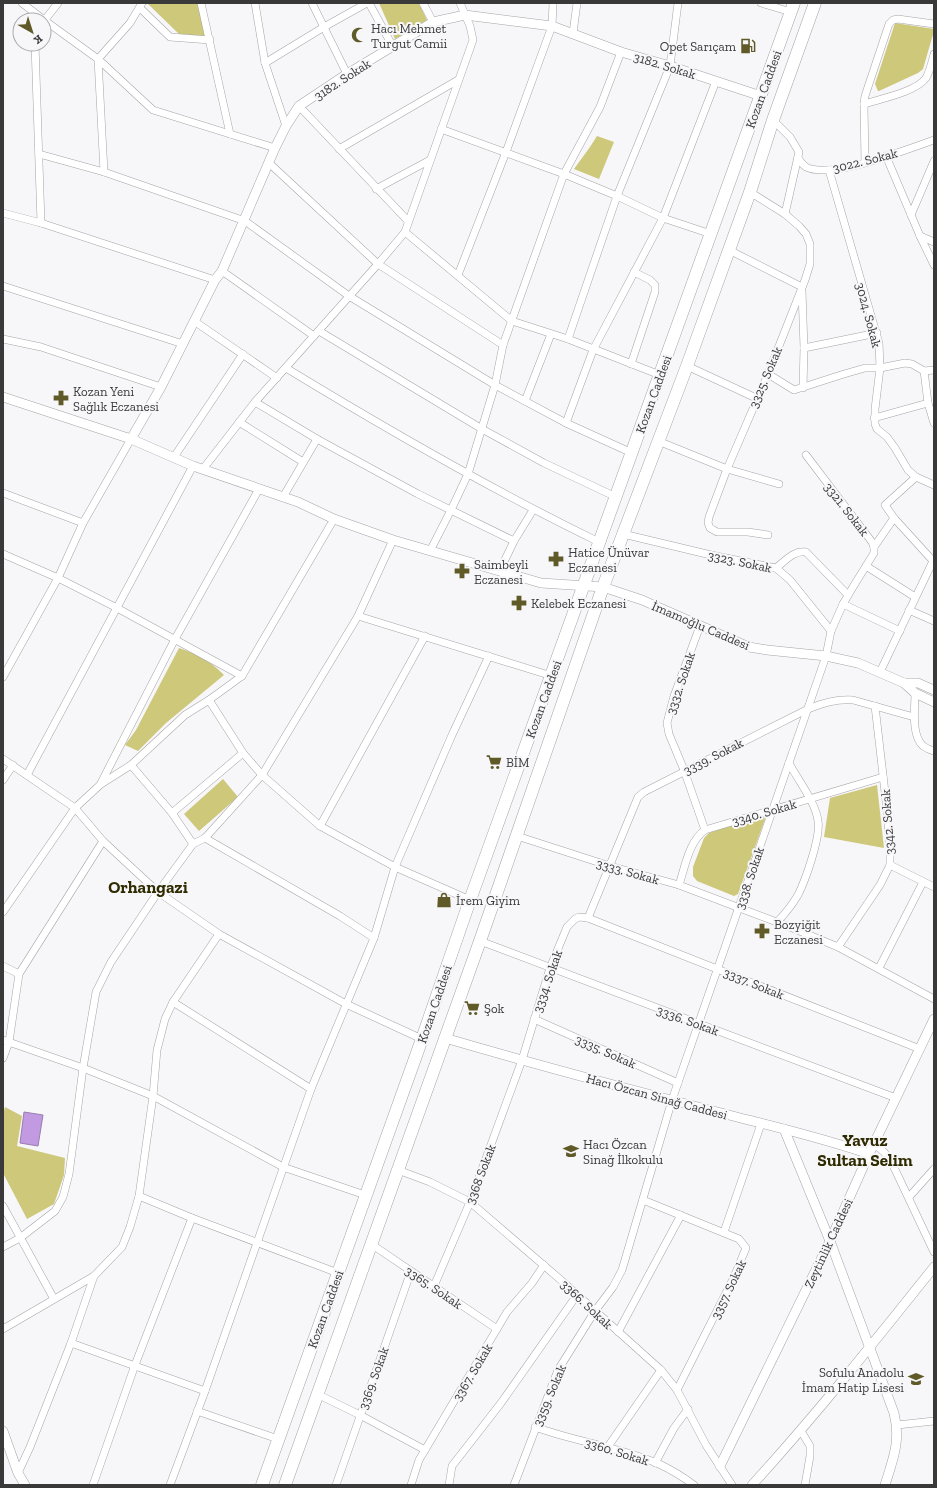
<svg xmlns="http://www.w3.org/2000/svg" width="937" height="1488" font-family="'Zilla Slab',serif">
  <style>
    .green { fill: #cec87a }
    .water { fill: #c19ae1; stroke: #987daf }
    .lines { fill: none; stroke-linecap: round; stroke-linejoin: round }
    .street-casing { stroke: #a6a4a7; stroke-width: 8 }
    .secondary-casing { stroke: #a6a4a7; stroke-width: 10 }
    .highway-casing { stroke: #a6a4a7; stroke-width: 13 }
    .street { stroke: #fff; stroke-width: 7 }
    .secondary { stroke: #fff; stroke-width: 9 }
    .highway { stroke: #fff; stroke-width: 12 }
    .labels { text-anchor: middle; stroke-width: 4; stroke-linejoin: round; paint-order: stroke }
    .poi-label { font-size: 13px; fill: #39393a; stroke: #f7f6f9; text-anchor: start }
    .street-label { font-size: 13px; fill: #39393a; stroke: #f7f6f9 }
    .district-label { font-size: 17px; font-weight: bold; fill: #2f2b00; stroke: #f7f6f9 }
  </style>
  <rect width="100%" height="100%" fill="#f7f6f9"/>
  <g class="green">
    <path d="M147 3H198L205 37 180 35Z"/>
    <path d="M379 3H419L427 20 395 39Z"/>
    <path d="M895 23 934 29V31L923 69 918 73 879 91H878L875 84Z"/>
    <path d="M597 136 614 142 599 179 574 169 590 147Z"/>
    <path d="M179 648C199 655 209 660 224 675L166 723 138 751 125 745 136 730Z"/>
    <path d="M223 779 238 797 199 831 184 814Z"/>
    <path d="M877 785 884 848 824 837 830 798Z"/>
    <path d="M768 811 738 894 734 896 697 881 693 876V867L704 838 709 833Z"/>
    <path d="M5 1107 22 1116 17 1146 65 1158 64 1175 54 1204 27 1219 3 1173V1115Z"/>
  </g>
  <path class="water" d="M24 1112 43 1115 38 1146 20 1143Z"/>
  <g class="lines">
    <defs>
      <g id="street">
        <path d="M22 3 44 20"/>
        <path d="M201 3 230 134"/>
        <path d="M255 3 265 63 286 126"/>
        <path d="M312 3 347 74"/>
        <path d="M369 3 393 47"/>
        <path d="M423 3 433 22"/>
        <path d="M761 3 791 12"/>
        <path d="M140 8 170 37 210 40"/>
        <path d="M44 20 98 59 153 110 275 148"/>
        <path d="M44 21 58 3"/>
        <path d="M573 33 577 3"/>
        <path d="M35 44 41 223"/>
        <path d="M265 63 324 27 367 3"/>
        <path d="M864 104C880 99 916 92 926 78 930 71 932 62 934 54"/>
        <path d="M299 106 408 221"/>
        <path d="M773 120 790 137 799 152 785 214"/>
        <path d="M441 129 564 174 617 196 663 218 711 234"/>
        <path d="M339 149 458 80"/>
        <path d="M39 154 104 172 245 221 349 296 495 385 566 423 632 453"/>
        <path d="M886 156 920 236 934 265"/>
        <path d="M798 158C800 161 803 165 806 167 831 180 907 149 934 140"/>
        <path d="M269 163 378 264 503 345"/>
        <path d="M865 163 864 104 865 96 889 24 893 20 898 19 934 24"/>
        <path d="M829 170 879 343 880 368 875 409V424L877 429 887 437 895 448 908 470 916 477 934 485"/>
        <path d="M104 172 98 59 130 23 142 3"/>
        <path d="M376 189 430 160"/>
        <path d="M750 192 785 214 799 226 806 234 810 244V264L805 280 768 374 727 469 709 517 708 523 710 528 717 532H748L768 535"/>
        <path d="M3 213 41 223 215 280"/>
        <path d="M911 215 934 161"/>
        <path d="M405 232 512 321 568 339 660 375"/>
        <path d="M920 236 934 242"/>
        <path d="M729 250 802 287"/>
        <path d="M222 271 314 336"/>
        <path d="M458 275 506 152 552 26 553 3"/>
        <path d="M3 286 183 344"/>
        <path d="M802 291 804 348 803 388"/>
        <path d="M194 321 277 378"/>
        <path d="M319 331 482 429 544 463 616 497"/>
        <path d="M3 339 41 347 161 387"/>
        <path d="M568 339 617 196 670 66 678 3"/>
        <path d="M804 348 877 333"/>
        <path d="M631 364 655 292V285L650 280 634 272"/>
        <path d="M687 366 756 398"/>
        <path d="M286 368C388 430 492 490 599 542"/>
        <path d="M924 371 928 403 934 423"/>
        <path d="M768 374 794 390 844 374 865 368H880L905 363 912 364 924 371 934 370"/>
        <path d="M525 401 551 334"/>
        <path d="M255 402 317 439 418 494 514 541"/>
        <path d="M874 418 928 403"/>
        <path d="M239 422 303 462"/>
        <path d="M566 423 593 350 663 218 716 81"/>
        <path d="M658 441 727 469 779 484"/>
        <path d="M174 457 243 354"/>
        <path d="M203 469 255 402 378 264 405 232 473 40 470 26 460 3"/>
        <path d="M916 477 885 505 894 518 934 562"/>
        <path d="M3 493 83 523"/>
        <path d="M283 497 317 439"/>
        <path d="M623 534 711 555 776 568 790 580 831 631"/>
        <path d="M874 547 894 518"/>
        <path d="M430 551 451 510 468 474 495 385 503 345 564 174 600 107 621 52"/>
        <path d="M3 554 58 578 117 608 242 676"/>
        <path d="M866 566 915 597"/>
        <path d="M776 568C785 561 794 550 806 552L848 595"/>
        <path d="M500 570 514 541 533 510"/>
        <path d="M843 604 900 631"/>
        <path d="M909 610 934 621"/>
        <path d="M358 616 552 676"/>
        <path d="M700 626 674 696 667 723 669 734 684 770 705 830"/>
        <path d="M880 672 933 561"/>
        <path d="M3 677 58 578 83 523 131 439"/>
        <path d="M915 693C915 708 911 735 923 746 926 748 930 750 934 751"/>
        <path d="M209 700 243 753 262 775 320 826 395 867 470 900"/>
        <path d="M3 759 75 808 103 841 158 892 219 934 346 1004 422 1039"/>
        <path d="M131 765 172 813 193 844"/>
        <path d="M27 775 193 466"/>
        <path d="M3 780 13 765"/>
        <path d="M101 783 175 639 259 489"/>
        <path d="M172 813 243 753"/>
        <path d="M320 826 425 636"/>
        <path d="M517 836 610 866 679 885 790 927 838 947 934 999"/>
        <path d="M205 838 340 916 374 938"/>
        <path d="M890 865 934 887"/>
        <path d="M679 885C685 867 689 841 705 830L883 777"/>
        <path d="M3 912 75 808 101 784 131 765 185 715 209 700 242 676 334 519"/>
        <path d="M588 918 638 797 644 792 808 709C823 703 836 699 853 700L914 717"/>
        <path d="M777 922C785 914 792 905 798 895 805 881 821 837 818 821 816 803 798 780 789 763"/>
        <path d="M480 941 896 1098"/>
        <path d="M838 947 880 885 890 865V846L886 801 875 706"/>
        <path d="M3 966 19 974"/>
        <path d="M879 968 923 882"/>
        <path d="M173 1002 311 1089"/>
        <path d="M534 1019 678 1083"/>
        <path d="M3 1040 83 1068 153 1096 283 1167 365 1195"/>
        <path d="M3 1058 9 1042 19 974 103 841"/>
        <path d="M874 1144 884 1152 891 1161 934 1252"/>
        <path d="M398 1170 430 1182 470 1202 562 1281 661 1370 677 1390 706 1445 732 1485"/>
        <path d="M139 1196 192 1218 338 1273"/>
        <path d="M909 1197 934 1169"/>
        <path d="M643 1200 739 1239 746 1248 734 1277 677 1390"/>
        <path d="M3 1206 54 1299"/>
        <path d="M724 1232 761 1124"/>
        <path d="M371 1244 497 1329"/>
        <path d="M3 1247 20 1238 55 1211 63 1197 69 1174 83 1068 96 992 111 962 158 892 193 844 205 838 262 775 358 616 393 540"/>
        <path d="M94 1276 71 1343 205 1391"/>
        <path d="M434 1286 470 1202 522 1060 550 968 567 927 575 919 579 917 588 918 920 1049"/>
        <path d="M3 1329 94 1276 122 1247 130 1227 139 1196 153 1096 157 1050 165 1019 173 1002 219 934"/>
        <path d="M618 1332 681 1215"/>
        <path d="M317 1394 360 1415 425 1450"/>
        <path d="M197 1411 278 1439"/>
        <path d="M897 1425 934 1421"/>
        <path d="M535 1427C576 1442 620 1447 659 1464 672 1470 683 1477 694 1485"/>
        <path d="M801 1431 810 1446V1456L805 1485"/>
        <path d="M607 1448 661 1370"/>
        <path d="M655 1463 674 1428 688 1409"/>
        <path d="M18 1473 30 1447 71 1343"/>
        <path d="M93 1485 135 1365 192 1218"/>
        <path d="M170 1485 205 1391 311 1089 374 938 395 867 452 735 489 656"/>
        <path d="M336 1485 411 1271"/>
        <path d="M411 1485 419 1460 425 1450 507 1312 532 1283 544 1265"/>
        <path d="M449 1485 452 1466 501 1403 577 1295"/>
        <path d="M514 1485 558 1370 595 1311 613 1287 622 1270 672 1100 826 656 831 631 843 604 853 587 874 553V547L872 542 806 455"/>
      </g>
      <g id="secondary">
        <path d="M3 397 131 439 193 466 298 502 334 519 393 540 541 583 603 587 642 600 749 647 767 650 826 656 858 663 904 683 915 693 934 702"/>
        <path d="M131 439 161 387 215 280 222 271 275 148 286 126 299 106 347 74 433 22 465 15 552 26 621 52 670 66 761 96"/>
        <path d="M904 683H918L934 690"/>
        <path d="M445 1038C530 1063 616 1086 702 1108 758 1123 814 1135 869 1154"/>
        <path d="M784 1129 830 1241 894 1413C901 1441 893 1459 885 1485"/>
        <path d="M3 1431 18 1473 25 1485"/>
        <path d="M720 1466 830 1241 869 1154 934 1019"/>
        <path d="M752 1485C816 1415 875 1341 934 1267"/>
      </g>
      <g id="highway">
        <path d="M262 1485 422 1039 470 900 794 3"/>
        <path d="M285 1485 480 941 603 587 687 366 750 192 773 120 815 3"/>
      </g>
    </defs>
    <use href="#street" class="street-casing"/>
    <use href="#secondary" class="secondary-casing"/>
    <use href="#highway" class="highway-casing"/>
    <use href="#street" class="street"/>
    <use href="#secondary" class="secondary"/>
    <use href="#highway" class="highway"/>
  </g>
  <defs>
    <symbol id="mosque-bare" viewBox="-9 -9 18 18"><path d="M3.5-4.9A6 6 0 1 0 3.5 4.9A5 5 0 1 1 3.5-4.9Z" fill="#5f5a27" stroke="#f7f6f9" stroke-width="2.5" paint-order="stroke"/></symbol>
    <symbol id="fuel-bare" viewBox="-9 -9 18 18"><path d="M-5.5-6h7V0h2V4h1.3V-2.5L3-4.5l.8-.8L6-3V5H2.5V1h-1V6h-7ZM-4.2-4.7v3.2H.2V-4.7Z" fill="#5f5a27" stroke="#f7f6f9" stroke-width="2.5" paint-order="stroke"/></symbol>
    <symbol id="pharmacy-bare" viewBox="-9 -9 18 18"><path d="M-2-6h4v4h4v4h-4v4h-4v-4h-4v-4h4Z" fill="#5f5a27" stroke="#f7f6f9" stroke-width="2.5" paint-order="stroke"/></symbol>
    <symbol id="supermarket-bare" viewBox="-9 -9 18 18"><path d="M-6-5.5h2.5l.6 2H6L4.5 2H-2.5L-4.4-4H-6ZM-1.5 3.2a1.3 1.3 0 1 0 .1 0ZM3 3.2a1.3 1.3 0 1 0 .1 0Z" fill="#5f5a27" stroke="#f7f6f9" stroke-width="2.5" paint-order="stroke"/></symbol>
    <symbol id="shop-bare" viewBox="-9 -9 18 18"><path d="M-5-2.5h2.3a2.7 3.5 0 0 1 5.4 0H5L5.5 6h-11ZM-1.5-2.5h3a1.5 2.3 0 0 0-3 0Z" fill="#5f5a27" stroke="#f7f6f9" stroke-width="2.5" paint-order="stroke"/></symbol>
    <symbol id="school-bare" viewBox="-9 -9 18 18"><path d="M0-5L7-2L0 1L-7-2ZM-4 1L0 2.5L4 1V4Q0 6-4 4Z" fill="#5f5a27" stroke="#f7f6f9" stroke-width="2.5" paint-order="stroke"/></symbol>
  </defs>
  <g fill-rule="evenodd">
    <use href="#mosque-bare" x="348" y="24" width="22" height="22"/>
    <use href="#fuel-bare" x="737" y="35" width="22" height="22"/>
    <use href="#pharmacy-bare" x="50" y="387" width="22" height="22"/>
    <use href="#pharmacy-bare" x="545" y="548" width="22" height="22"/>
    <use href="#pharmacy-bare" x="451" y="560" width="22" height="22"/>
    <use href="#pharmacy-bare" x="508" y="592" width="22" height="22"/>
    <use href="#supermarket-bare" x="483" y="751" width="22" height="22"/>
    <use href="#shop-bare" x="433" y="889" width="22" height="22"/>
    <use href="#pharmacy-bare" x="751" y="920" width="22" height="22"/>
    <use href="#supermarket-bare" x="461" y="997" width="22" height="22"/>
    <use href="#school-bare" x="560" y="1140" width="22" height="22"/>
    <use href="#school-bare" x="905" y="1368" width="22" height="22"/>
  </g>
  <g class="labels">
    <g class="poi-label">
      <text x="371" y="33">Hacı Mehmet<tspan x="371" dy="15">Turgut Camii</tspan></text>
      <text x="736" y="51" text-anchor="end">Opet Sarıçam</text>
      <text x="73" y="396">Kozan Yeni<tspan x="73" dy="15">Sağlık Eczanesi</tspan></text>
      <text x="568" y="557">Hatice Ünüvar<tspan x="568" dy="15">Eczanesi</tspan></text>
      <text x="474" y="569">Saimbeyli<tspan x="474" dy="15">Eczanesi</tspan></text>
      <text x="531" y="608">Kelebek Eczanesi</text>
      <text x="506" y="767">BİM</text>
      <text x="456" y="905">İrem Giyim</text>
      <text x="774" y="929">Bozyiğit<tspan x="774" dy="15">Eczanesi</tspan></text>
      <text x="484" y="1013">Şok</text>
      <text x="583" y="1149">Hacı Özcan<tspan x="583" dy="15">Sinağ İlkokulu</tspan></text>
      <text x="904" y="1377" text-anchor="end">Sofulu Anadolu<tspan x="904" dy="15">İmam Hatip Lisesi</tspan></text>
    </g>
    <g class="street-label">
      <text transform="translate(665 65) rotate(17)" y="5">3182. Sokak</text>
      <text transform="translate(342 79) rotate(-33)" y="5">3182. Sokak</text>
      <text transform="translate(763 89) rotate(-70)" y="5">Kozan Caddesi</text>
      <text transform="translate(865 160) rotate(-14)" y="5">3022. Sokak</text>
      <text transform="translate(869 315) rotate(75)" y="5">3024. Sokak</text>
      <text transform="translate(765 377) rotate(-67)" y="5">3325. Sokak</text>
      <text transform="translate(653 394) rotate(-70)" y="5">Kozan Caddesi</text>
      <text transform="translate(847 509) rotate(52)" y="5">3321. Sokak</text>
      <text transform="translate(740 561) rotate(12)" y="5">3323. Sokak</text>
      <text transform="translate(701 625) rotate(23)" y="5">İmamoğlu Caddesi</text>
      <text transform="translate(680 683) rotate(-71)" y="5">3332. Sokak</text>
      <text transform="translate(543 699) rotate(-70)" y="5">Kozan Caddesi</text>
      <text transform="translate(713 756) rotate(-27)" y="5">3339. Sokak</text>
      <text transform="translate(764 812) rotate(-16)" y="5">3340. Sokak</text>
      <text transform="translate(887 822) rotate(-94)" y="5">3342. Sokak</text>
      <text transform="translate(628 871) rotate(16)" y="5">3333. Sokak</text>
      <text transform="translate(749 878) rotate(-71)" y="5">3338. Sokak</text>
      <text transform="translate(547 981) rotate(-71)" y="5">3334. Sokak</text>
      <text transform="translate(754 983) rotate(22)" y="5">3337. Sokak</text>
      <text transform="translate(434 1004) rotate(-71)" y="5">Kozan Caddesi</text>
      <text transform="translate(688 1020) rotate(20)" y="5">3336. Sokak</text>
      <text transform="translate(606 1051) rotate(24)" y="5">3335. Sokak</text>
      <text transform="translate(657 1096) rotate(15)" y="5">Hacı Özcan Sinağ Caddesi</text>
      <text transform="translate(480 1174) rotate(-69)" y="5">3368 Sokak</text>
      <text transform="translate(828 1243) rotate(-65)" y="5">Zeytinlik Caddesi</text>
      <text transform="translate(434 1287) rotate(34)" y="5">3365. Sokak</text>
      <text transform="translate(728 1289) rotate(-64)" y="5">3357. Sokak</text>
      <text transform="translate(587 1304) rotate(43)" y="5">3366. Sokak</text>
      <text transform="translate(325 1309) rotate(-70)" y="5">Kozan Caddesi</text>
      <text transform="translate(472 1372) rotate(-59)" y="5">3367. Sokak</text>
      <text transform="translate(373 1378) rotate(-70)" y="5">3369. Sokak</text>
      <text transform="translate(549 1395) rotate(-67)" y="5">3359. Sokak</text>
      <text transform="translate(617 1451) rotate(17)" y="5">3360. Sokak</text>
    </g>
    <g class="district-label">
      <text x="148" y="893">Orhangazi</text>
      <text x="865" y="1146">Yavuz<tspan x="865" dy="20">Sultan Selim</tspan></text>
    </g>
  </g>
  <rect width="937" height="1488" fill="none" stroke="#39393a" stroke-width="8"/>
  <g transform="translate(32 32) rotate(141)"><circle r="19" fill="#f7f6f9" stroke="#abaaad"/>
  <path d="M0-3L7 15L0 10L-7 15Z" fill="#5f5a27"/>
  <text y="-6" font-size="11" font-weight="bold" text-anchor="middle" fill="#39393a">K</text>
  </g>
</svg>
